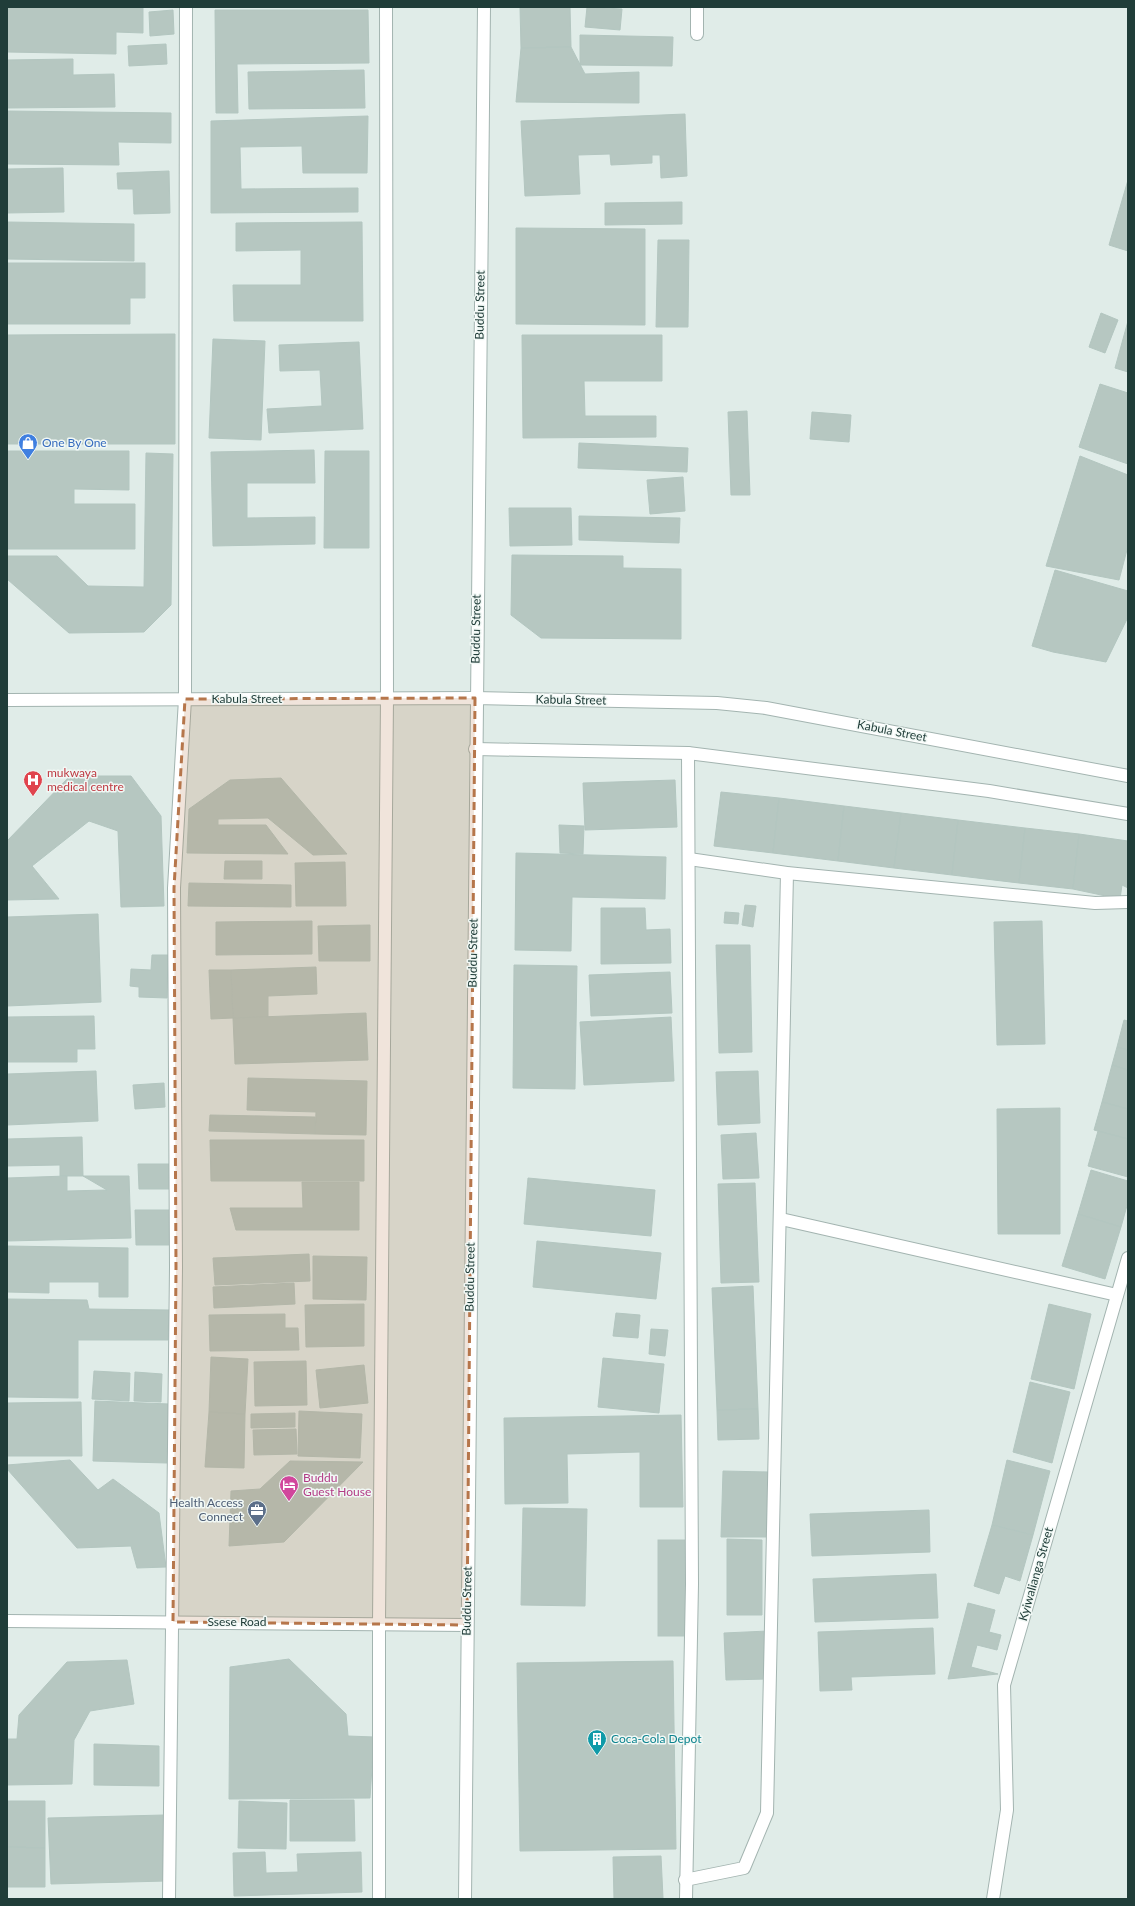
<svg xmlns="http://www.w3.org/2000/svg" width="1135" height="1906" font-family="Lato,sans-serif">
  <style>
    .building { fill: #b6c7c1; stroke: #b3c6c0 }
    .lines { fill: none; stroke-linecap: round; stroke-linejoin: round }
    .minor-casing { stroke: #a3b4b0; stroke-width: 14 }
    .minor { stroke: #fff; stroke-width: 12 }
    .marked { fill: #b6764b; fill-opacity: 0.2; stroke: #b6764b; stroke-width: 3; stroke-dasharray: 8 5; stroke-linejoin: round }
    .labels { text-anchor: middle; stroke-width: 3; stroke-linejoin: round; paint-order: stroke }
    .street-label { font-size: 12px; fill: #203d39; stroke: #f1f8f5 }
    .shop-label { font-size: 12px; fill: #366cbe; stroke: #f1f8f5; text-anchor: start }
    .health-label { font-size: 12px; fill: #be3a42; stroke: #f1f8f5; text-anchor: start }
    .hotel-label { font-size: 12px; fill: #b23c85; stroke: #f1f8f5; text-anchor: start }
    .service-label { font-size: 12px; fill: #4e5e75; stroke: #f1f8f5; text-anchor: end }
    .culture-label { font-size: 12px; fill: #0d838f; stroke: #f1f8f5; text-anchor: start }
  </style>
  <rect width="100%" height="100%" fill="#e0ece8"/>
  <g class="building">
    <path d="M7 7 143 8V33L116 32V54L7 52Z"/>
    <path d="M520 7H570L571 47 521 48Z"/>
    <path d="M587 7 622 9 620 30 585 27Z"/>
    <path d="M173 10 174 34 150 36 149 12Z"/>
    <path d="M215 10H368L369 63 237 64 238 113H216Z"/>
    <path d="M580 35 673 37 672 66 580 65Z"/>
    <path d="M166 44 167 64 129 66 128 46Z"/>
    <path d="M571 47 585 74 639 72V103L516 102 521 48Z"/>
    <path d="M73 59V75L114 74 115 107 7 108V60Z"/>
    <path d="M364 70 365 108 249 109 248 72Z"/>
    <path d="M7 111 171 113V143L118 142 119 165 7 164Z"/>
    <path d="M685 114 687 176 661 178 660 155H652V163L611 165 610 154 578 155 580 194 525 196 521 121Z"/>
    <path d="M368 116 367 173H303L302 146 240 147 241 189 358 188V212L211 213V121Z"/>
    <path d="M63 168 64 212 7 213V169Z"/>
    <path d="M169 171 170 213 134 214 133 189H118L117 173Z"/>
    <path d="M1128 180V251L1109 245Z"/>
    <path d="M682 202V224L605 225V203Z"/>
    <path d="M7 222 134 224V261L7 259Z"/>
    <path d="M362 222 363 321H234L233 285H301V250L236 251V223Z"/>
    <path d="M516 228 645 229V325L516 324Z"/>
    <path d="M658 240H689L688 327H656Z"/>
    <path d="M7 263H145V298H130V324H7Z"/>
    <path d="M1101 313 1118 320 1105 353 1089 347Z"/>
    <path d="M1128 321V372L1115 368Z"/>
    <path d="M175 334V444H7V335Z"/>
    <path d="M522 335H662V381H584L585 416H656V437L523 438Z"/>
    <path d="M213 339 265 341 261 440 209 438Z"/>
    <path d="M359 342 363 429 269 433 267 409 322 406 320 370 280 371 279 345Z"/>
    <path d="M1100 384 1128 393V464L1079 447Z"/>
    <path d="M747 411 750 495H731L728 412Z"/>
    <path d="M812 412 851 415 849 442 810 439Z"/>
    <path d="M579 443 688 448 687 472 578 468Z"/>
    <path d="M314 450 315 483H247V518L315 517V544L213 546 211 452Z"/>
    <path d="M7 451H129V490L74 489V504H135V549H7Z"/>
    <path d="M325 451H369V548H324Z"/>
    <path d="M146 453 173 454 171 605 144 632 69 633 7 579V556H57L88 586 144 587Z"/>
    <path d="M1080 456 1128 475V546L1119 580 1046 566Z"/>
    <path d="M683 477 685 511 650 514 647 480Z"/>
    <path d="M509 508H571L572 545 510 546Z"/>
    <path d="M579 516 680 518 679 543 579 540Z"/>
    <path d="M512 555 623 556V568L681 569V639L541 638 511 615Z"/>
    <path d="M1055 570 1128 591V617L1106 662 1053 652 1032 646Z"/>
    <path d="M70 776H131L161 816 164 906 121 907 118 831 89 821 32 866 59 899 7 900V841Z"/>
    <path d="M281 778 347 854 313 855 268 818 218 819V825H266L288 854 187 853 189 809 230 780Z"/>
    <path d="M675 780 677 827 585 830 583 783Z"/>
    <path d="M721 792 779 798 773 853 714 846Z"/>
    <path d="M779 798 844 806 838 861 773 853Z"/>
    <path d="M844 806 901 813 894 868 838 861Z"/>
    <path d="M901 813 958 820 952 875 894 868Z"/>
    <path d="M958 820 1025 828 1019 883 952 875Z"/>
    <path d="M559 825 584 826 583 854 560 853Z"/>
    <path d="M1025 828 1079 834 1073 889 1019 883Z"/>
    <path d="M1079 834 1128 841V888L1122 885 1120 899 1073 889Z"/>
    <path d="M516 853 666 857 665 899 572 897 571 951 515 950Z"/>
    <path d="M225 861H262V879H224Z"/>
    <path d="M345 862 346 906H296L295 863Z"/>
    <path d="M189 883 291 885V907L188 906Z"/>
    <path d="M745 905 756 906 753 927 742 925Z"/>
    <path d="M601 908H645L646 930 670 929 671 963 601 964Z"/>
    <path d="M725 912 739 913 738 924 724 923Z"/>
    <path d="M98 914 101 1002 7 1006V917Z"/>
    <path d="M312 921V954L216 955V922Z"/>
    <path d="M1042 921 1045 1044 997 1045 994 922Z"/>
    <path d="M370 925V961H319L318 926Z"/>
    <path d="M716 945H750L752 1052 719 1053Z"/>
    <path d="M152 955H168L167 998 139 997V987L130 986 131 969 151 970Z"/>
    <path d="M514 965 577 966 575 1089 513 1088Z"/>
    <path d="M316 967 317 994 268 996V1017L233 1018 231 970Z"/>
    <path d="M209 970H231L233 1018 211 1019Z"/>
    <path d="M670 972 672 1013 591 1016 589 975Z"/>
    <path d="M366 1013 368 1060 235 1064 233 1018Z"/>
    <path d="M94 1016 95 1049H77V1062H7V1017Z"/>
    <path d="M671 1017 674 1081 584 1085 580 1022Z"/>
    <path d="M1124 1020 1128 1021V1050L1117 1047Z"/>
    <path d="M1117 1047 1128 1050V1070L1112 1065Z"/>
    <path d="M1112 1065 1128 1070V1109L1102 1102Z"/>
    <path d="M96 1071 98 1121 7 1125V1074Z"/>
    <path d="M758 1071 760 1123 718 1125 716 1072Z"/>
    <path d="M248 1078 367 1081 366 1135 315 1134 316 1112 247 1110Z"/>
    <path d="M164 1083 165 1107 135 1109 133 1085Z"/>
    <path d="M1102 1102 1128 1109V1139L1094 1130Z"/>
    <path d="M1060 1108V1234H998L997 1109Z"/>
    <path d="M210 1115 315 1117V1134L209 1131Z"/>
    <path d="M1098 1131 1128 1139V1177L1088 1166Z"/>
    <path d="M756 1133 759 1178 723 1179 721 1135Z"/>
    <path d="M82 1137 83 1176H60V1165L7 1166V1139Z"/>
    <path d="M210 1140H364V1181H211Z"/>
    <path d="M138 1164H170V1189H139Z"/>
    <path d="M1091 1170 1128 1181V1202L1121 1227 1078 1214Z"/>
    <path d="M67 1176V1191L107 1190 83 1176H129L131 1238 7 1241V1178Z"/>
    <path d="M528 1178 655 1190 651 1236 524 1224Z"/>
    <path d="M302 1182H359V1230H236L230 1208H303Z"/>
    <path d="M755 1183 759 1282 721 1283 718 1184Z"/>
    <path d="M135 1210H170V1245H136Z"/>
    <path d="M1078 1214 1121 1227 1105 1279 1062 1266Z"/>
    <path d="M537 1241 661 1253 656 1299 533 1287Z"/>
    <path d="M7 1246 128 1248V1297H99V1282H49V1293L7 1292Z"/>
    <path d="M309 1254 310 1281 215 1285 213 1258Z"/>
    <path d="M313 1256 367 1257 366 1300 313 1299Z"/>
    <path d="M294 1283 295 1304 214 1308 213 1287Z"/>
    <path d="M753 1286 758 1409 717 1410 712 1288Z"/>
    <path d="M7 1299 87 1300 89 1309 169 1310 168 1340H78V1398L7 1397Z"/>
    <path d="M364 1304V1346L306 1347 305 1305Z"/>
    <path d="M1049 1304 1091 1314 1074 1389 1031 1379Z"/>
    <path d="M616 1313 640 1315 638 1338 613 1336Z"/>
    <path d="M285 1314V1328H298L299 1350 210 1351 209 1315Z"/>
    <path d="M651 1329 668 1330 665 1356 649 1354Z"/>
    <path d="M211 1357 248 1359 245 1414 209 1412Z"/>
    <path d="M603 1358 664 1364 659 1413 598 1407Z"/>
    <path d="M306 1361 307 1405 255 1406 254 1362Z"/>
    <path d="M364 1365 368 1403 320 1408 316 1370Z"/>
    <path d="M94 1371 130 1373 129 1401 92 1399Z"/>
    <path d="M135 1372 162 1374 161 1402 134 1401Z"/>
    <path d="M1030 1382 1070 1392 1052 1463 1013 1452Z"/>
    <path d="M95 1401 169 1404 167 1463 93 1461Z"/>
    <path d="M81 1402 82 1456H7V1403Z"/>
    <path d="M758 1409 759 1439 718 1440 717 1410Z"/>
    <path d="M299 1411 362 1414 360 1458 298 1456Z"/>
    <path d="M209 1412 245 1414 244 1468 205 1467Z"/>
    <path d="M295 1413V1427L251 1428V1414Z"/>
    <path d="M681 1415 683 1507H640V1452L567 1454 568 1503 505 1504 504 1418Z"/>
    <path d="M296 1429 297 1454 254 1455 253 1430Z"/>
    <path d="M70 1460 98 1490 113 1479 159 1513 166 1567 137 1568 131 1546 77 1548 7 1469V1465Z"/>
    <path d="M1007 1460 1050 1471 1033 1535 992 1525Z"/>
    <path d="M290 1461 363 1462 284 1542 229 1546 231 1491 260 1489Z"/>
    <path d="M723 1471 768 1472 766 1537H721Z"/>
    <path d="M523 1508 587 1509 585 1606 521 1605Z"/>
    <path d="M929 1510 930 1552 812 1556 810 1514Z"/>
    <path d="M992 1525 1033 1535 1020 1581 1005 1576 999 1594 974 1586Z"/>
    <path d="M727 1539 762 1540V1615H727Z"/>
    <rect x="658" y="1540" width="30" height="96"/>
    <path d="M936 1574 938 1618 815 1622 813 1579Z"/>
    <path d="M968 1603 995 1610 989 1632 1001 1635 997 1650 977 1645 971 1667 998 1674 948 1679Z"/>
    <path d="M933 1628 935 1674 851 1677 852 1690 820 1691 818 1632Z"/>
    <path d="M768 1631 769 1679 726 1680 724 1633Z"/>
    <path d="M289 1659 346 1714 348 1736 374 1737 370 1798 229 1799 230 1667Z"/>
    <path d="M127 1660 134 1704 90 1711 74 1740 72 1784 7 1785V1739H17L19 1715 67 1662Z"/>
    <path d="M673 1661 676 1849 520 1851 517 1663Z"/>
    <path d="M94 1744 159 1746V1786L94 1785Z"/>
    <path d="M290 1800H354L355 1841H290Z"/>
    <path d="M7 1801H45V1848L7 1847Z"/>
    <path d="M239 1801 287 1803 286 1849 238 1848Z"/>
    <path d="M164 1815 166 1881 51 1884 48 1818Z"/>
    <path d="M7 1847 45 1848V1887H7Z"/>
    <path d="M265 1852 266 1873 298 1872 297 1854 361 1852 362 1892 234 1896 233 1853Z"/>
    <path d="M661 1856 663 1898 614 1899 613 1857Z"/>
  </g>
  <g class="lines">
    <defs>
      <g id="minor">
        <path d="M697 7V34"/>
        <path d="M7 700 475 698 717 703 766 708 1128 776"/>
        <path d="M475 749 688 753 989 791 1128 814"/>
        <path d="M689 859 787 873 1095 903 1128 902"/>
        <path d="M781 1219 1117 1295"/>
        <path d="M7 1621 467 1625"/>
        <path d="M685 1880 744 1868 767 1813 787 873"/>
        <path d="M169 1899 176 1267 174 888 185 699 186 7"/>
        <path d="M379 1899V1623L387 698 386 7"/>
        <path d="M465 1899 484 7"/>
        <path d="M686 1899 692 1584 688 753"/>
        <path d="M993 1899 1007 1810 1004 1685 1128 1258"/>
      </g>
    </defs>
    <use href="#minor" class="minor-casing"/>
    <use href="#minor" class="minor"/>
  </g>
  <path class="marked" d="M475 698 467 1625 173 1622 176 1267 174 888 185 699Z"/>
  <defs>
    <symbol id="shop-pin" viewBox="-11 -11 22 30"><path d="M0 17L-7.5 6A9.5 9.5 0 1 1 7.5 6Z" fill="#3f7fe0" stroke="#f1f8f5"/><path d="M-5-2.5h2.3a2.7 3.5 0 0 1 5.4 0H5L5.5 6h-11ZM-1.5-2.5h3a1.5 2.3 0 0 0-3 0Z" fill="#fff"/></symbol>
    <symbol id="hospital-pin" viewBox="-11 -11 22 30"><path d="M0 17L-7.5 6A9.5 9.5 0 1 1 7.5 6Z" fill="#e0444e" stroke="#f1f8f5"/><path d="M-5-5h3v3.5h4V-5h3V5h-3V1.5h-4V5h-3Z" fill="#fff"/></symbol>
    <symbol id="hotel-pin" viewBox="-11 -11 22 30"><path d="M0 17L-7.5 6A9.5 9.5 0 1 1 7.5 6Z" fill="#d1479c" stroke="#f1f8f5"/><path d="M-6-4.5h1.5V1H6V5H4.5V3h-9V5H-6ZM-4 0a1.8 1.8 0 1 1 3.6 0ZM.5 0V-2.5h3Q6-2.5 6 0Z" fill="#fff"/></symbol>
    <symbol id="office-pin" viewBox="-11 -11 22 30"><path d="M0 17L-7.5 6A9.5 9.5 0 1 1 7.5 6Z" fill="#5c6f8a" stroke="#f1f8f5"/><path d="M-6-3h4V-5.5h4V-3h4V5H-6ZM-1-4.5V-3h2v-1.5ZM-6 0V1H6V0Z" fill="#fff"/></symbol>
    <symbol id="building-pin" viewBox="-11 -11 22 30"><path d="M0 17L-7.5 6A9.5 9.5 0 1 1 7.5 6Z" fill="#0f9aa8" stroke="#f1f8f5"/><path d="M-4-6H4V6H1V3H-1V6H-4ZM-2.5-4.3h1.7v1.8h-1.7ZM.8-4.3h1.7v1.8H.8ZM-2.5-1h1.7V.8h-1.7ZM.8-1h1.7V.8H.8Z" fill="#fff"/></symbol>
  </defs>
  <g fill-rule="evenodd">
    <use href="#shop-pin" x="17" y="432" width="22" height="30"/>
    <use href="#hospital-pin" x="22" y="769" width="22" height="30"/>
    <use href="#hotel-pin" x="278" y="1474" width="22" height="30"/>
    <use href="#office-pin" x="246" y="1499" width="22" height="30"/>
    <use href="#building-pin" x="586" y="1728" width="22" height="30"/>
  </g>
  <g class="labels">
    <g class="street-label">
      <text transform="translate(480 305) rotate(-89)" y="4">Buddu Street</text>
      <text transform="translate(476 629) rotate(-89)" y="4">Buddu Street</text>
      <text x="247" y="703">Kabula Street</text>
      <text transform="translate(571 700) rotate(1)" y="4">Kabula Street</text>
      <text transform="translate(892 731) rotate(11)" y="4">Kabula Street</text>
      <text transform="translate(473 953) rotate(-89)" y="4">Buddu Street</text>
      <text transform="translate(470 1277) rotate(-89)" y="4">Buddu Street</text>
      <text transform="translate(1036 1574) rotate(-74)" y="4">Kyiwalianga Street</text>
      <text transform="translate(467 1601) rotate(-89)" y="4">Buddu Street</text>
      <text x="237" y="1626">Ssese Road</text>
    </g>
    <g class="shop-label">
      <text x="42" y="447">One By One</text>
    </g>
    <g class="health-label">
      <text x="47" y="777">mukwaya<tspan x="47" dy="14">medical centre</tspan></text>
    </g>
    <g class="hotel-label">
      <text x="303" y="1482">Buddu<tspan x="303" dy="14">Guest House</tspan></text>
    </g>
    <g class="service-label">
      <text x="243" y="1507">Health Access<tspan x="243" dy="14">Connect</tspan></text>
    </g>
    <g class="culture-label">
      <text x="611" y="1743">Coca-Cola Depot</text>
    </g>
  </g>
  <rect width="1135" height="1906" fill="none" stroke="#203d39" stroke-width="16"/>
</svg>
